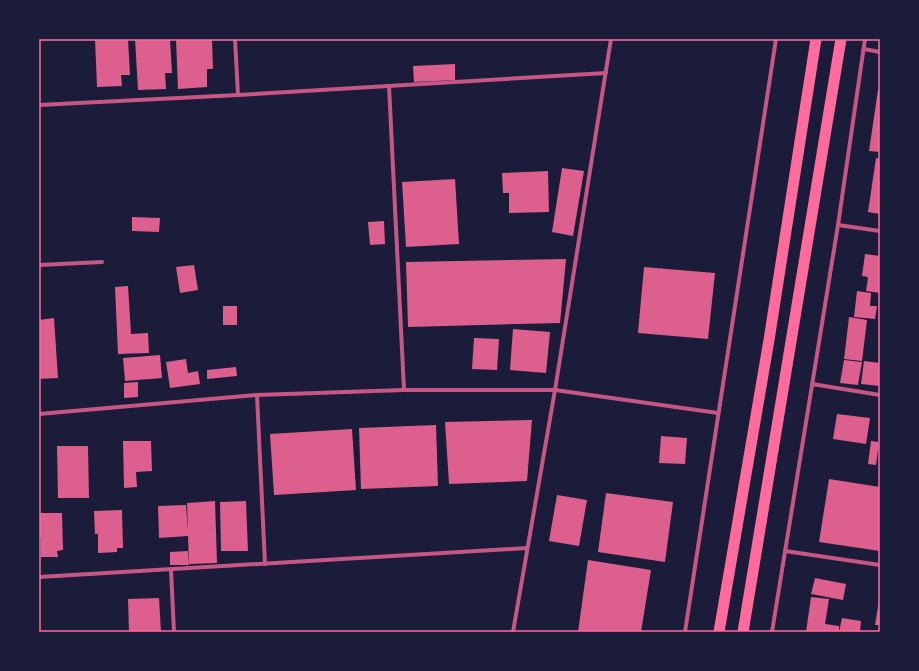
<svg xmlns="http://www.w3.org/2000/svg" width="919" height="671" font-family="Arial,sans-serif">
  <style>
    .building { fill: #dd5f8e }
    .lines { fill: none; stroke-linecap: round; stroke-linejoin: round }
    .minor { stroke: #c65784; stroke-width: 4 }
    .trunk { stroke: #ff6b9d; stroke-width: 11 }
    .neatline { fill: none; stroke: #ff6b9d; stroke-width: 1.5 }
  </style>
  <rect width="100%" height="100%" fill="#1b1b3a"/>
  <g class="building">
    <path d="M95 39H128L130 75H121L122 86 97 87Z"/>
    <path d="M135 39H170L172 73H165L166 89 138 90Z"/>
    <path d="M176 39H212L213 69H207V87L178 89Z"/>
    <path d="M455 64V80L414 82 413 66Z"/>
    <path d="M878 90H880V152L869 151Z"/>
    <path d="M876 158 880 159V214L868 212Z"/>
    <path d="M562 168 584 171 573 236 552 232Z"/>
    <path d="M548 171 549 212 509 213V193H503L502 173Z"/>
    <path d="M455 179 459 244 406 247 402 182Z"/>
    <path d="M132 217 160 218 159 232 132 231Z"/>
    <path d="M384 221 385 244 370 245 368 222Z"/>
    <path d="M865 254 880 256V293L866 291 868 277 862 276Z"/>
    <path d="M566 259 560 323 408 327 406 262Z"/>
    <path d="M194 265 198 290 180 293 176 267Z"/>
    <path d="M644 267 715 273 708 339 638 333Z"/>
    <path d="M128 286 131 334 148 333 149 353 118 354 115 287Z"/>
    <path d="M857 291 871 293 870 306H877L875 319 854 317Z"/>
    <rect x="223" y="306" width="14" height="19"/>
    <path d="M849 317 867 320 862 361 844 359Z"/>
    <path d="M54 318 58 378 39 379V320Z"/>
    <path d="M513 329 550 332 546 373 510 370Z"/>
    <path d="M474 338 499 339 497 370 472 369Z"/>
    <path d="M160 355 162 378 125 381 123 358Z"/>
    <path d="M186 359 188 373 198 371 200 384 170 388 166 362Z"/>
    <path d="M844 360 862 362 858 385 840 383Z"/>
    <path d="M864 361 880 363V386L861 384Z"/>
    <path d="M236 367 237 376 207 379V370Z"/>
    <path d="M138 382V397L124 398V383Z"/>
    <path d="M837 414 870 418 866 444 833 439Z"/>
    <path d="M532 420 527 481 449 484 445 422Z"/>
    <path d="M436 425 438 486 361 489 359 428Z"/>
    <path d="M352 429 356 490 274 495 270 434Z"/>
    <path d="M661 436 687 438 685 464 659 463Z"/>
    <path d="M123 441H151L152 471 136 472 137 487 124 488Z"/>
    <path d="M871 441 879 442 876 465 868 464Z"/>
    <path d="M57 446H88L89 498H58Z"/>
    <path d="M829 479 880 487V551L819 542Z"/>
    <path d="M606 493 673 502 665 562 598 552Z"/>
    <path d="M557 495 587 500 579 546 549 541Z"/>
    <path d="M215 501 217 563 189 564 188 536 159 538 158 506 186 505 188 532 187 503Z"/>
    <path d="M246 501 248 551H221L220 502Z"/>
    <path d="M122 510 123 548H117V552L98 553V534H95L94 511Z"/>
    <path d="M39 513H62L63 550 57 551 58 557H41V537H39Z"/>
    <path d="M188 551 189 565H170V552Z"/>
    <path d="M588 560 651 570 641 632H578Z"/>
    <path d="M815 578 846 584 843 600 811 594Z"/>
    <path d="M811 597 829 599 825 624 839 626V632H806Z"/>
    <path d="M159 598 161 632H129L128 599Z"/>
    <path d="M879 601H880V625H875Z"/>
    <path d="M842 618 861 621 860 632H839Z"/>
  </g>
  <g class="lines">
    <g class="minor">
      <path d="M235 39 238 95"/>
      <path d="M864 49 880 52"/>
      <path d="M389 86 404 390"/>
      <path d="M39 105 238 95 606 73"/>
      <path d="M838 225 880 231"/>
      <path d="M39 265 102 262"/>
      <path d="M812 384 880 395"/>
      <path d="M257 395 265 564"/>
      <path d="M39 414 257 395 404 390H555L718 413"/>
      <path d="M785 551 880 565"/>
      <path d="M171 570 174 632"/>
      <path d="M39 577 527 548"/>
      <path d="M513 632 555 390 611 39"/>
      <path d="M685 632 776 39"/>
      <path d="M772 632 838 225 865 39"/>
    </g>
    <g class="trunk">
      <path d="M719 632 769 340 816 39"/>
      <path d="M743 632 841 39"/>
    </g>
  </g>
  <rect width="919" height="671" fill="none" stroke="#1b1b3a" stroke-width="80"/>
  <rect x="40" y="40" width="839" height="591" class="neatline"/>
</svg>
